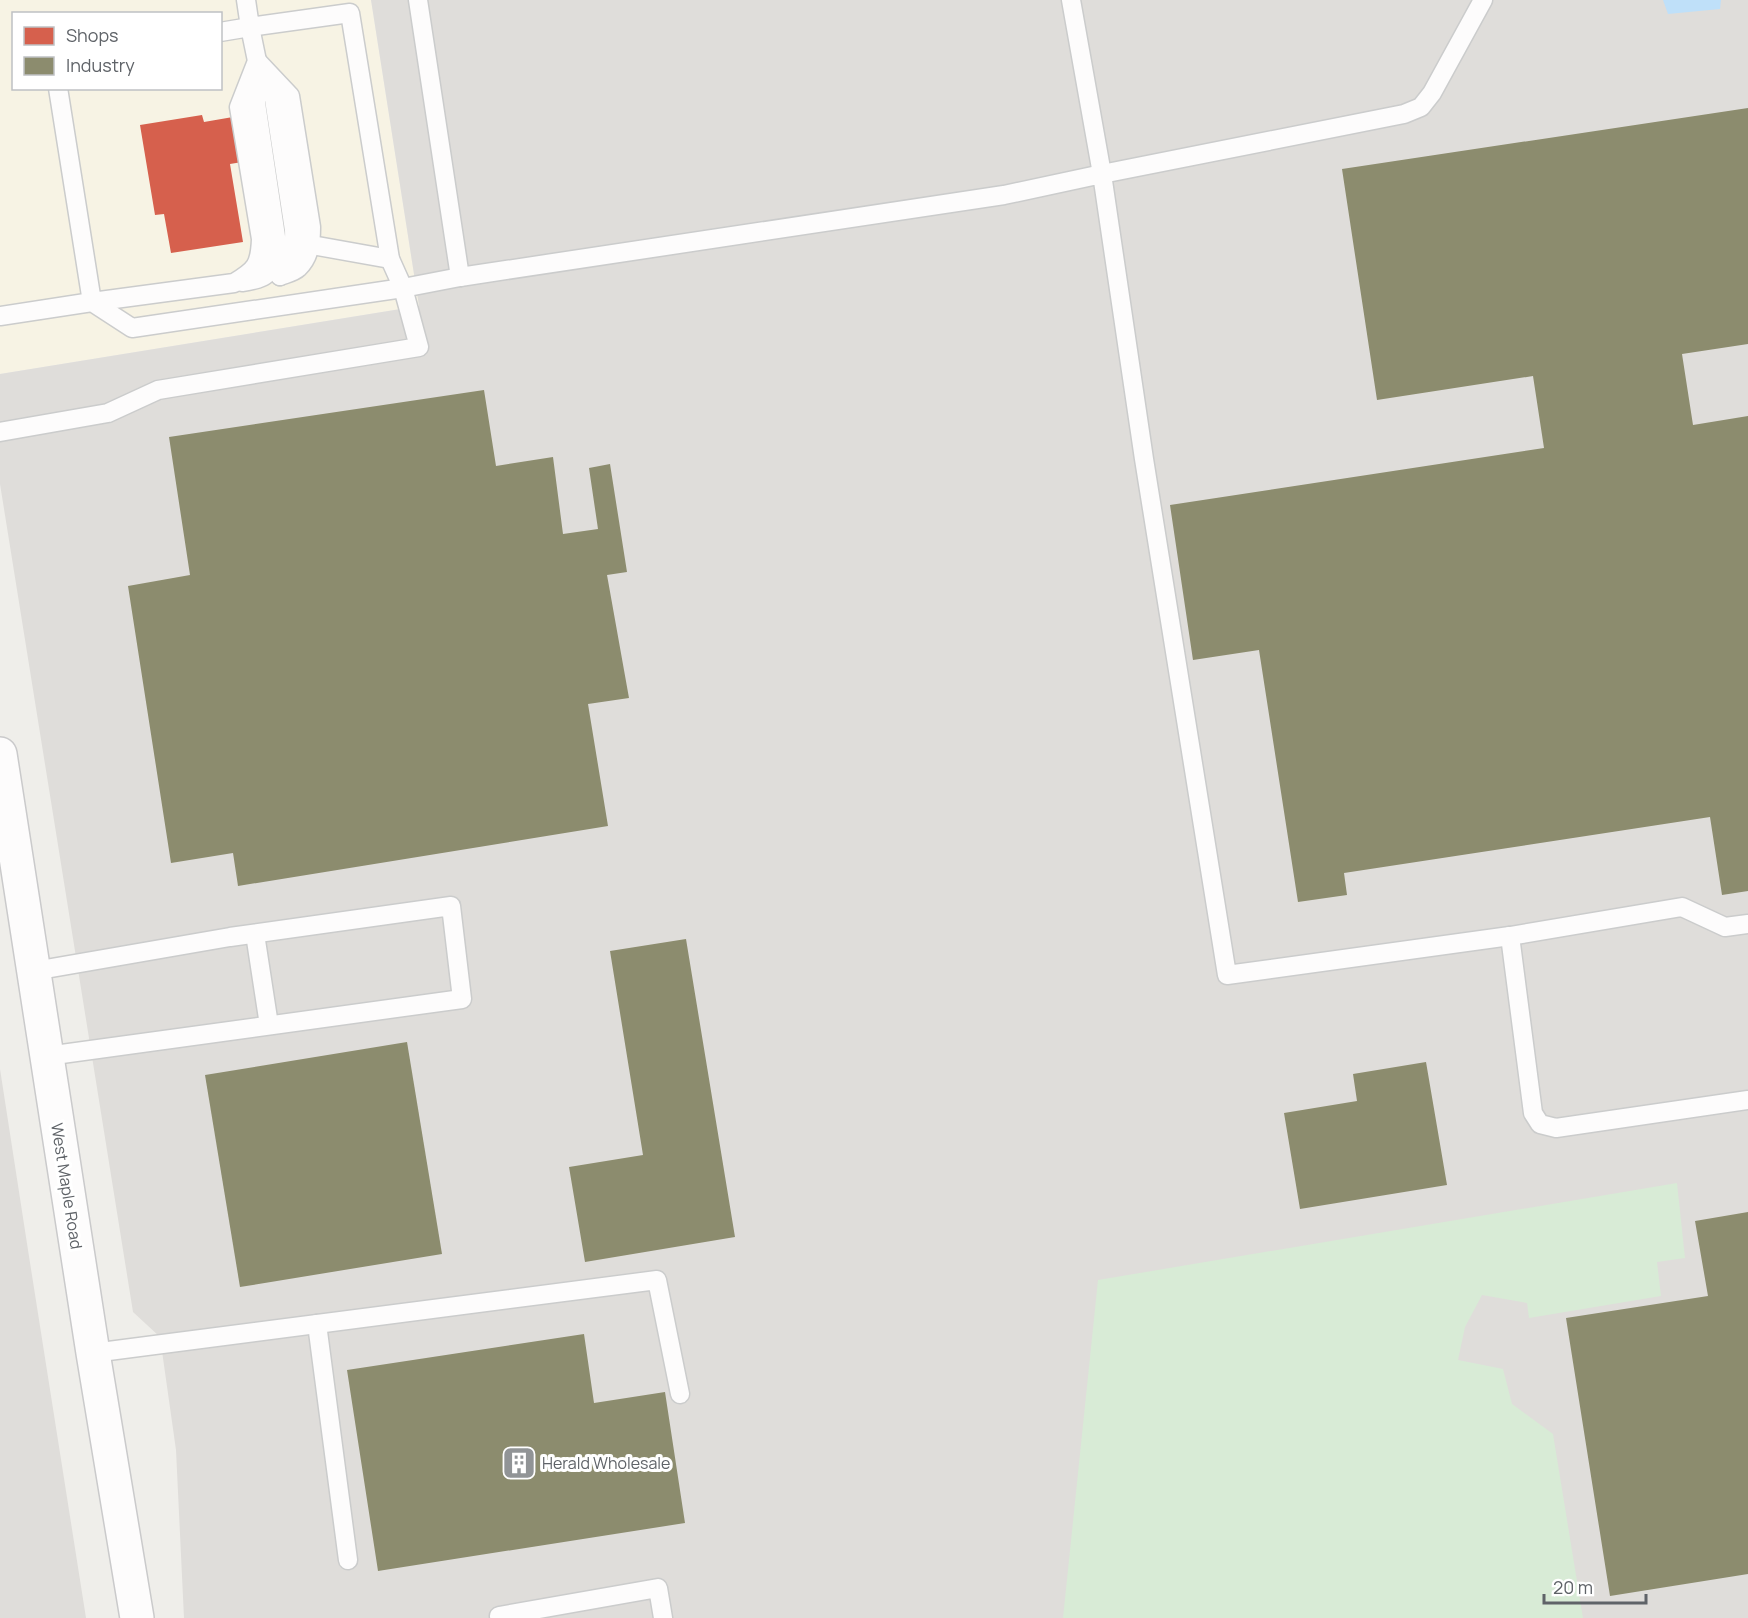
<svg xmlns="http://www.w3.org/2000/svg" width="1748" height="1618" font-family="Manrope,sans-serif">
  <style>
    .commercial { fill: #f7f3e4; fill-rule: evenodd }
    .industrial { fill: #dfddda }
    .green { fill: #d8ebd6 }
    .water { fill: #bfe0f9 }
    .shops { fill: #d6604d }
    .industry { fill: #8c8c6e }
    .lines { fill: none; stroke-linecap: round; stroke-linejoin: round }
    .service-casing { stroke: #cbcccc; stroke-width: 21 }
    .secondary-casing { stroke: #cacacb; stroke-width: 36 }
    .service { stroke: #fdfcfc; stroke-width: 18 }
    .secondary { stroke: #fdfcfc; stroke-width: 33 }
    .labels { text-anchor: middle; stroke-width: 6; stroke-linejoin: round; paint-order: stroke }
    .street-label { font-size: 16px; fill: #5f6368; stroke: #fff }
    .poi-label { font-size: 16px; fill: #5f6368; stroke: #fff; text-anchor: start }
  </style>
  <rect width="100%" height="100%" fill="#efeeea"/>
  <path class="commercial" d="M0 0H371L419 306 0 374ZM14 14H220V88H14Z"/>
  <g class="industrial">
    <path d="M371 0H1748V1618H184L176 1450 160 1337 133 1312 0 484V374L419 306Z"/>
    <path d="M0 1069 28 1250 86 1618H0Z"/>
  </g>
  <path class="green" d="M1677 1183 1685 1258 1657 1262 1661 1296 1529 1318 1527 1303 1482 1295 1465 1327 1458 1360 1503 1369 1512 1404 1553 1434 1583 1618H1063L1098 1280Z"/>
  <path class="water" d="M1663 0H1721L1720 9 1668 14Z"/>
  <path class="shops" d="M296 106 303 152 230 164 243 242 171 253 164 214 155 215 140 125 202 115 204 122Z"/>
  <g class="industry">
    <path d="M1748 108V344L1682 354 1693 425 1748 416V891L1722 895 1710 817 1344 873 1347 895 1298 902 1259 650 1193 660 1170 505 1544 448 1533 376 1377 400 1342 169Z"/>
    <path d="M484 390 496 466 553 457 563 534 598 529 589 468 610 464 627 572 607 575 629 698 588 704 608 826 238 886 233 853 171 863 128 586 190 575 169 437Z"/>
    <path d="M686 939 735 1237 585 1262 569 1167 643 1155 610 951Z"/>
    <path d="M407 1042 442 1254 240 1287 205 1075Z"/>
    <path d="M1426 1062 1447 1185 1300 1209 1284 1113 1357 1101 1353 1074Z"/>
    <path d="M1748 1212V1574L1610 1596 1566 1318 1708 1296 1695 1221Z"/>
    <path d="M584 1334 594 1403 665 1392 685 1523 378 1571 347 1370Z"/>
  </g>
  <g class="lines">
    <defs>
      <g id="service">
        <path d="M418 0 460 277"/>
        <path d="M1071 0 1102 174 1404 114 1421 107 1432 93 1483 0"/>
        <path d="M257 61 290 96 311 227C311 241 310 257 298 268 294 272 285 274 280 276"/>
        <path d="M263 74 274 99 294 230C295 248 291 261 280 276"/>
        <path d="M58 88 92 302 234 283C256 270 260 265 261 239L239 107 257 61 250 27 220 32"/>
        <path d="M312 245 390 259"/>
        <path d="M242 282C268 278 270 275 278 250L256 103 257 75"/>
        <path d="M0 316 92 302 132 328 403 288 460 277 1004 195 1102 174 1144 459 1227 975 1510 936 1682 907 1725 927 1748 924"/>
        <path d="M0 432 108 413 158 390 419 347 403 288 390 259 350 13 250 27 246 0"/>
        <path d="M255 934 269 1025"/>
        <path d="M1510 936 1533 1113 1540 1124 1556 1128 1748 1100"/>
        <path d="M34 971 230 937 451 906 462 999 47 1056"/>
        <path d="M317 1324 348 1560"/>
        <path d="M93 1353 657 1280 680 1394"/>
        <path d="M499 1616 658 1588 663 1618"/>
      </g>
      <path id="secondary" d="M0 754 93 1353 137 1618"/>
    </defs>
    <use href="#service" class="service-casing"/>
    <use href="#secondary" class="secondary-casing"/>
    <use href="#service" class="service"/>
    <use href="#secondary" class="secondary"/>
  </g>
  <defs>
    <symbol id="building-square" viewBox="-11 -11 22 22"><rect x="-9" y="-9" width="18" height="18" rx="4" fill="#919496" stroke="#fff"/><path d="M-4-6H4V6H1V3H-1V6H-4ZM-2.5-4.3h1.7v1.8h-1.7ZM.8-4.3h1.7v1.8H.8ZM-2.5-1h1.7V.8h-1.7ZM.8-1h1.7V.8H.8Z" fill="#fff"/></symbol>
  </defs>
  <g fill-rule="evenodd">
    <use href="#building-square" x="500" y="1444" width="38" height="38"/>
  </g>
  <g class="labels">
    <g class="street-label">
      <text transform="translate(67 1186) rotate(81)" y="6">West Maple Road</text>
    </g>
    <g class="poi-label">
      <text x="542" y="1469">Herald Wholesale</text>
    </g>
  </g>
  <rect x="12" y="12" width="210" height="78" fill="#ffffff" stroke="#bfc1c3" stroke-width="1.5"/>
  <rect x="24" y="27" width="30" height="18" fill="#d6604d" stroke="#bfc1c3" stroke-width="1.5"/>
  <text x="66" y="42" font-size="18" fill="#5f6368">Shops</text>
  <rect x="24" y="57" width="30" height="18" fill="#8c8c6e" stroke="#bfc1c3" stroke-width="1.5"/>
  <text x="66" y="72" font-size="18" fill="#5f6368">Industry</text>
  <path d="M1544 1594v9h102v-9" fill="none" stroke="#5f6368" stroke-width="3"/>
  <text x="1553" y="1594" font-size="18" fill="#5f6368" stroke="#ffffff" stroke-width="4.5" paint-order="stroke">20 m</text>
</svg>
